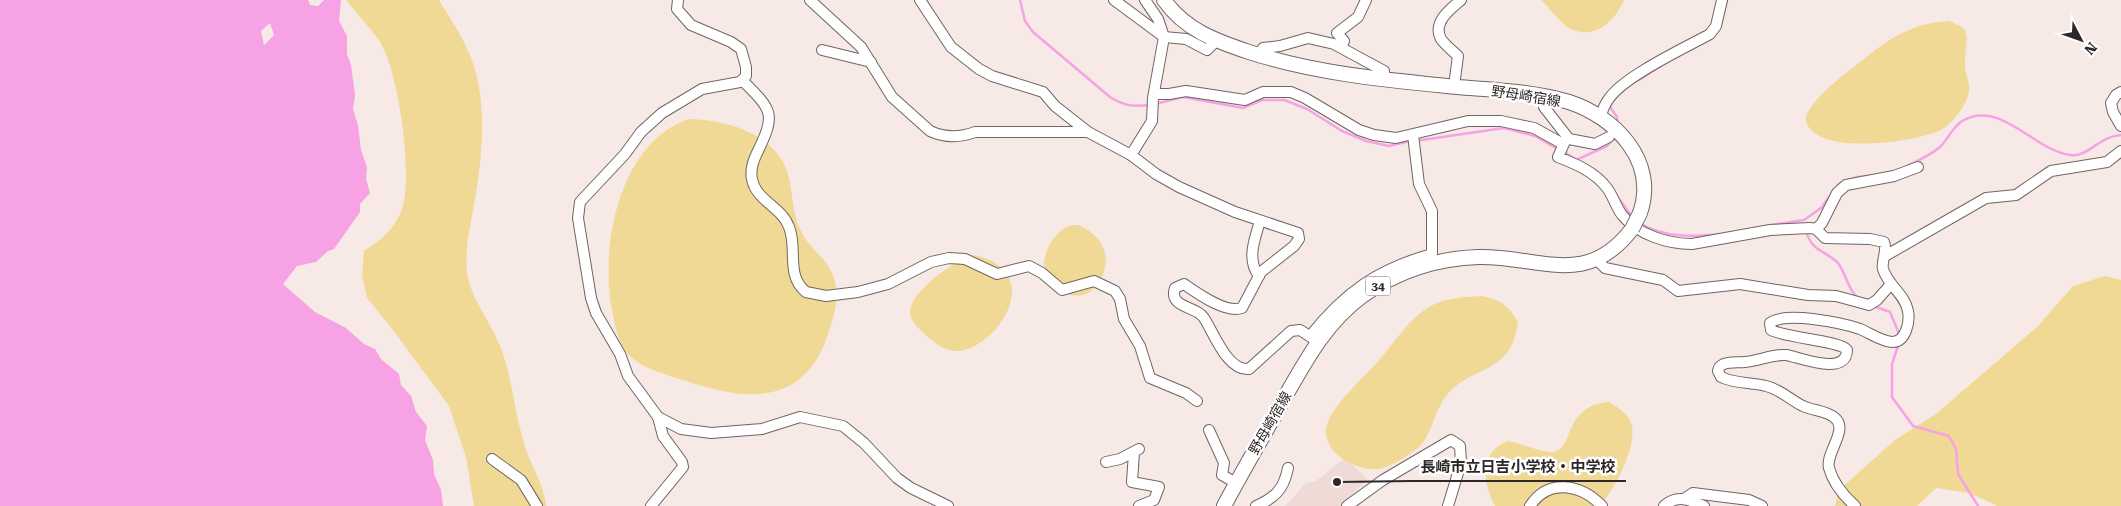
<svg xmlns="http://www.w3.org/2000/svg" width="2121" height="506" font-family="'Roboto Serif','Noto Sans JP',serif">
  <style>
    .built { fill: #f0dad5 }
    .green { fill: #f0d995 }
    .water { fill: #f6a2e5; fill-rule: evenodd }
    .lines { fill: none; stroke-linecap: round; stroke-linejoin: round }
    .stream { stroke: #f6a2e5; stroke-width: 2.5 }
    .minor-casing { stroke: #706562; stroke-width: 12 }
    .major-casing { stroke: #706562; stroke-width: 16 }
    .minor { stroke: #fff; stroke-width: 10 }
    .major { stroke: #fff; stroke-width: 14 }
    .major-bridge-casing { stroke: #706562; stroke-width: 16; stroke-linecap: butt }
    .major-bridge { stroke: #fff; stroke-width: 14 }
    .labels { text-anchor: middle; stroke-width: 5; stroke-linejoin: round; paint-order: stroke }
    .shield { fill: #fff; stroke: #6c6868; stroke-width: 1 }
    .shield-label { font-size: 12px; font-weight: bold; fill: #2d2827 }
    .street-label { font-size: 14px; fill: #2d2827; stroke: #fff }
    .leader { fill: none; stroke: #2d2827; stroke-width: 2 }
    .callout-dot { fill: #2d2827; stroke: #fff; stroke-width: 2 }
    .callout-label { font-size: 15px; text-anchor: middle; font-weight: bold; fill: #2d2827; stroke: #fff; stroke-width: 5; stroke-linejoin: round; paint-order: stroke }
  </style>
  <rect width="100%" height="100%" fill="#f7e9e6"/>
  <path class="built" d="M1345 458 1367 479 1341 506H1285L1306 483 1316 481Z"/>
  <g class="green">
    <path d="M346 0H439C449 17 461 34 469 53 488 96 483 153 475 199 471 223 463 253 468 278 474 304 491 322 500 346 513 378 514 413 525 446 531 467 544 483 546 506H474L466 457 449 406 390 326 367 298 362 275 364 251C381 241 398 225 403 206 412 170 399 73 380 42 370 27 357 14 346 0Z"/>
    <path d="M1541 0H1624C1615 22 1593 41 1569 28 1558 21 1551 9 1541 0Z"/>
    <path d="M1949 21 1964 28C1970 41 1964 51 1965 65 1965 74 1970 81 1969 91 1967 105 1953 123 1941 130 1917 142 1815 157 1806 121 1803 108 1836 81 1846 73 1881 46 1902 24 1949 21Z"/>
    <path d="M689 119C726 120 776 133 788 174 793 192 792 212 800 229 807 246 823 255 831 271 842 292 834 317 827 337 802 409 741 400 683 380 665 374 642 369 628 354 617 342 614 321 611 305 601 243 620 142 689 119Z"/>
    <path d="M1079 225C1104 237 1114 258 1098 284 1084 305 1056 295 1046 275 1039 259 1052 233 1068 226 1071 225 1076 225 1079 225Z"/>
    <path d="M974 255C1055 273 987 362 949 350 942 348 935 343 929 338 922 332 909 321 910 311 912 290 955 260 974 255Z"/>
    <path d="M2105 276 2121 280V506H1998L1969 493 1936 488 1917 506H1835L1839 490 1895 440 1936 414 2038 326 2073 286Z"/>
    <path d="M1482 296C1500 300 1509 305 1518 322 1511 376 1472 364 1447 395 1435 409 1433 431 1421 445 1413 453 1390 468 1378 469 1357 471 1325 455 1326 430 1327 423 1331 414 1335 409 1348 391 1366 375 1381 358 1395 341 1409 320 1427 308 1443 298 1464 297 1482 296Z"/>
    <path d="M1609 402C1618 407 1627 413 1631 423 1639 443 1614 491 1600 506H1495C1483 484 1479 451 1508 441 1519 443 1544 453 1553 452 1575 449 1563 405 1609 402Z"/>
  </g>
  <path class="water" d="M0 0H308L310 5 318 6 324 0H341L339 21 347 36V54L351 65 355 95 353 109 358 125 361 150 367 167 366 179 370 193 360 204V212L334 249 328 251 316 262 297 266 283 284 315 312 346 328 364 344 375 349 381 359 399 374 401 385 411 396 416 412 427 426 425 440 433 460 434 474 441 490 443 506H0ZM270 23 274 35 264 45 261 31Z"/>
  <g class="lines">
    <g class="stream">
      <path d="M1020 0 1025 21 1033 32 1110 97C1124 106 1134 107 1150 105"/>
      <path d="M1721 25 1727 0"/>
      <path d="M1639 80 1664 64"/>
      <path d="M1612 103 1610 107 1617 117 1618 126"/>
      <path d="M1155 104 1183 97 1243 108 1262 100H1284L1307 109 1342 131 1366 141 1389 146 1410 141"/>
      <path d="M1415 141 1504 128 1535 136 1559 150"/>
      <path d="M1564 152 1577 160"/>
      <path d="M1576 160 1607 146 1614 138"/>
      <path d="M1907 166C1917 161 1931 155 1940 147 1948 139 1952 128 1962 121 2001 99 2033 150 2070 155 2088 158 2099 136 2121 135"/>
      <path d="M1617 196 1633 218"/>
      <path d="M1639 223C1665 238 1693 237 1721 234"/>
      <path d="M1771 225 1804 220 1821 208 1839 184 1857 177 1875 175"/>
      <path d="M1806 231C1812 252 1825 250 1838 263 1846 273 1847 288 1857 297"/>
      <path d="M1873 306 1890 312 1900 336"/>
      <path d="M1899 343 1892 364V397L1913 426 1949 436 1956 449 1958 474 1978 506"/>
    </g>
    <defs>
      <g id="minor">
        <path d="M678 0 677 9 691 25 731 42 741 49 746 67V76L740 82 702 89 662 113 641 132 625 154 580 202 578 218 591 298 596 313 620 354 628 376 658 417 681 429 711 433 762 429 800 417 843 426 864 443 897 478 911 488 948 506"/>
        <path d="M810 0 861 47 892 97 930 131C945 138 959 138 975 132H1088"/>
        <path d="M920 0 951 47 979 69 992 76 1043 92 1055 106 1088 132 1131 155 1156 174 1179 187 1235 212 1298 233 1299 239 1294 246 1261 272 1242 308C1226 314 1197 293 1184 284L1175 288C1168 308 1197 306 1204 318 1214 333 1227 371 1249 369L1291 331 1300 330 1317 341"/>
        <path d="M1114 0 1164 37 1186 39 1207 50 1216 41"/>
        <path d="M1341 47 1344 41 1337 33 1358 17 1366 0"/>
        <path d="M822 50 871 62"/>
        <path d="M1258 55 1263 48 1280 46 1308 38 1334 44 1384 71V80"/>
        <path d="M743 81C773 111 776 114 757 153 753 161 750 170 752 179 756 201 782 207 789 227 798 248 785 275 806 292L826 296 858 292 888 284 931 262 949 258 965 259 997 274 1029 266 1042 273 1062 290 1094 281 1115 291 1120 299 1124 319 1140 346 1150 378 1186 393 1197 401"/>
        <path d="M1454 86 1458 56C1453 51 1445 45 1441 39 1432 23 1450 9 1461 0"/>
        <path d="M2121 92 2116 95 2111 103 2113 112 2121 126"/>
        <path d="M1154 94H1169L1186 91 1245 100 1263 92H1291L1305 98 1359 130 1374 135 1396 138 1468 121H1501L1534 128 1563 144"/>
        <path d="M1546 96 1544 107 1569 139 1595 144 1609 137"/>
        <path d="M1600 118C1602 112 1604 105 1608 100 1622 77 1685 48 1710 34L1716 26 1722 0"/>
        <path d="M1567 137 1558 157C1576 164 1595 172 1607 188 1613 196 1616 207 1622 215 1638 235 1668 244 1692 244L1770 230 1810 228 1816 229 1825 238 1870 239 1884 242C1888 251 1881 260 1883 269 1888 286 1905 294 1908 311 1910 322 1906 341 1893 342 1882 342 1870 333 1860 329 1843 323 1785 311 1770 323L1771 330C1787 338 1841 341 1847 350 1846 377 1799 357 1786 355 1772 354 1759 361 1745 362 1738 363 1728 361 1722 365 1718 367 1719 368 1718 371L1721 377C1735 384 1751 382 1766 386 1780 389 1790 400 1803 406 1813 411 1826 410 1835 418 1849 430 1825 453 1829 468 1833 483 1844 496 1855 506"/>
        <path d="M1131 155 1152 121 1153 98 1164 37 1158 19 1145 0"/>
        <path d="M1816 229 1822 223 1837 193 1846 185 1894 176 1918 167"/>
        <path d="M1885 256 1986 198 2016 195 2051 171 2107 162 2121 151"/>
        <path d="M1597 260 1605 268 1663 280 1678 291 1740 284 1808 295 1836 296 1869 305 1877 300 1891 284"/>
        <path d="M1259 276C1246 260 1255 238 1260 221"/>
        <path d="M1310 336C1345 292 1378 269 1432 254V211L1419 184 1413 135"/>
        <path d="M1209 430 1224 463 1222 475 1236 483"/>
        <path d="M1134 452 1132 482 1159 487 1154 500 1139 506"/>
        <path d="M492 459 521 480 537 506"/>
        <path d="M1106 462 1120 459 1139 449"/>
        <path d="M1684 499 1693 493 1749 500 1762 506"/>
        <path d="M651 506 683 467 682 462 663 436 658 417"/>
        <path d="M1256 506C1275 498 1284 489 1288 468"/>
        <path d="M1347 506 1383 480 1451 440 1460 446 1461 463 1448 506"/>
        <path d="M1530 506C1548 478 1581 484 1602 506"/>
        <path d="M1664 506C1677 494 1690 500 1704 506"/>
      </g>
      <g id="major">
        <path d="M1164 0C1185 30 1216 41 1249 52 1317 74 1387 80 1457 87 1494 90 1533 91 1569 102 1615 117 1658 161 1640 213"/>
        <path d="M1224 506C1242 472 1262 438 1281 404 1304 364 1324 324 1362 296 1396 272 1437 258 1479 257 1540 256 1586 289 1632 229"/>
      </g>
    </defs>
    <use href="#minor" class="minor-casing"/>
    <use href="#major" class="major-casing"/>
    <use href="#minor" class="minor"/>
    <use href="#major" class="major"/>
    <defs>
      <path id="major-bridge" d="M1632 229 1640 213"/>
    </defs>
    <use href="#major-bridge" class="major-bridge-casing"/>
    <use href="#major-bridge" class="major-bridge"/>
  </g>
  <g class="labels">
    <rect class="shield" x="1365.5" y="276.5" width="25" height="19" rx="4"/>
    <g class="shield-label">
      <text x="1378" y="290">34</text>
    </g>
    <g class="street-label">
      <text transform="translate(1526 96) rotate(9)" y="5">野母崎宿線</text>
      <text transform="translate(1270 423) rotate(-60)" y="5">野母崎宿線</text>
    </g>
  </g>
  <path class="leader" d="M1337 482L1411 481H1626"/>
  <circle class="callout-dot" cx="1337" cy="482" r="5"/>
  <g class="callout-label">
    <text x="1518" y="472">長崎市立日吉小学校・中学校</text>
  </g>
  <g transform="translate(2081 40) rotate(131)" stroke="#ffffff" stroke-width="4" paint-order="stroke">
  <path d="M0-4L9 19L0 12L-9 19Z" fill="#2d2827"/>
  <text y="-8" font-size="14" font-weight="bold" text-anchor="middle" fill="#2d2827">N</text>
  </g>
</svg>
